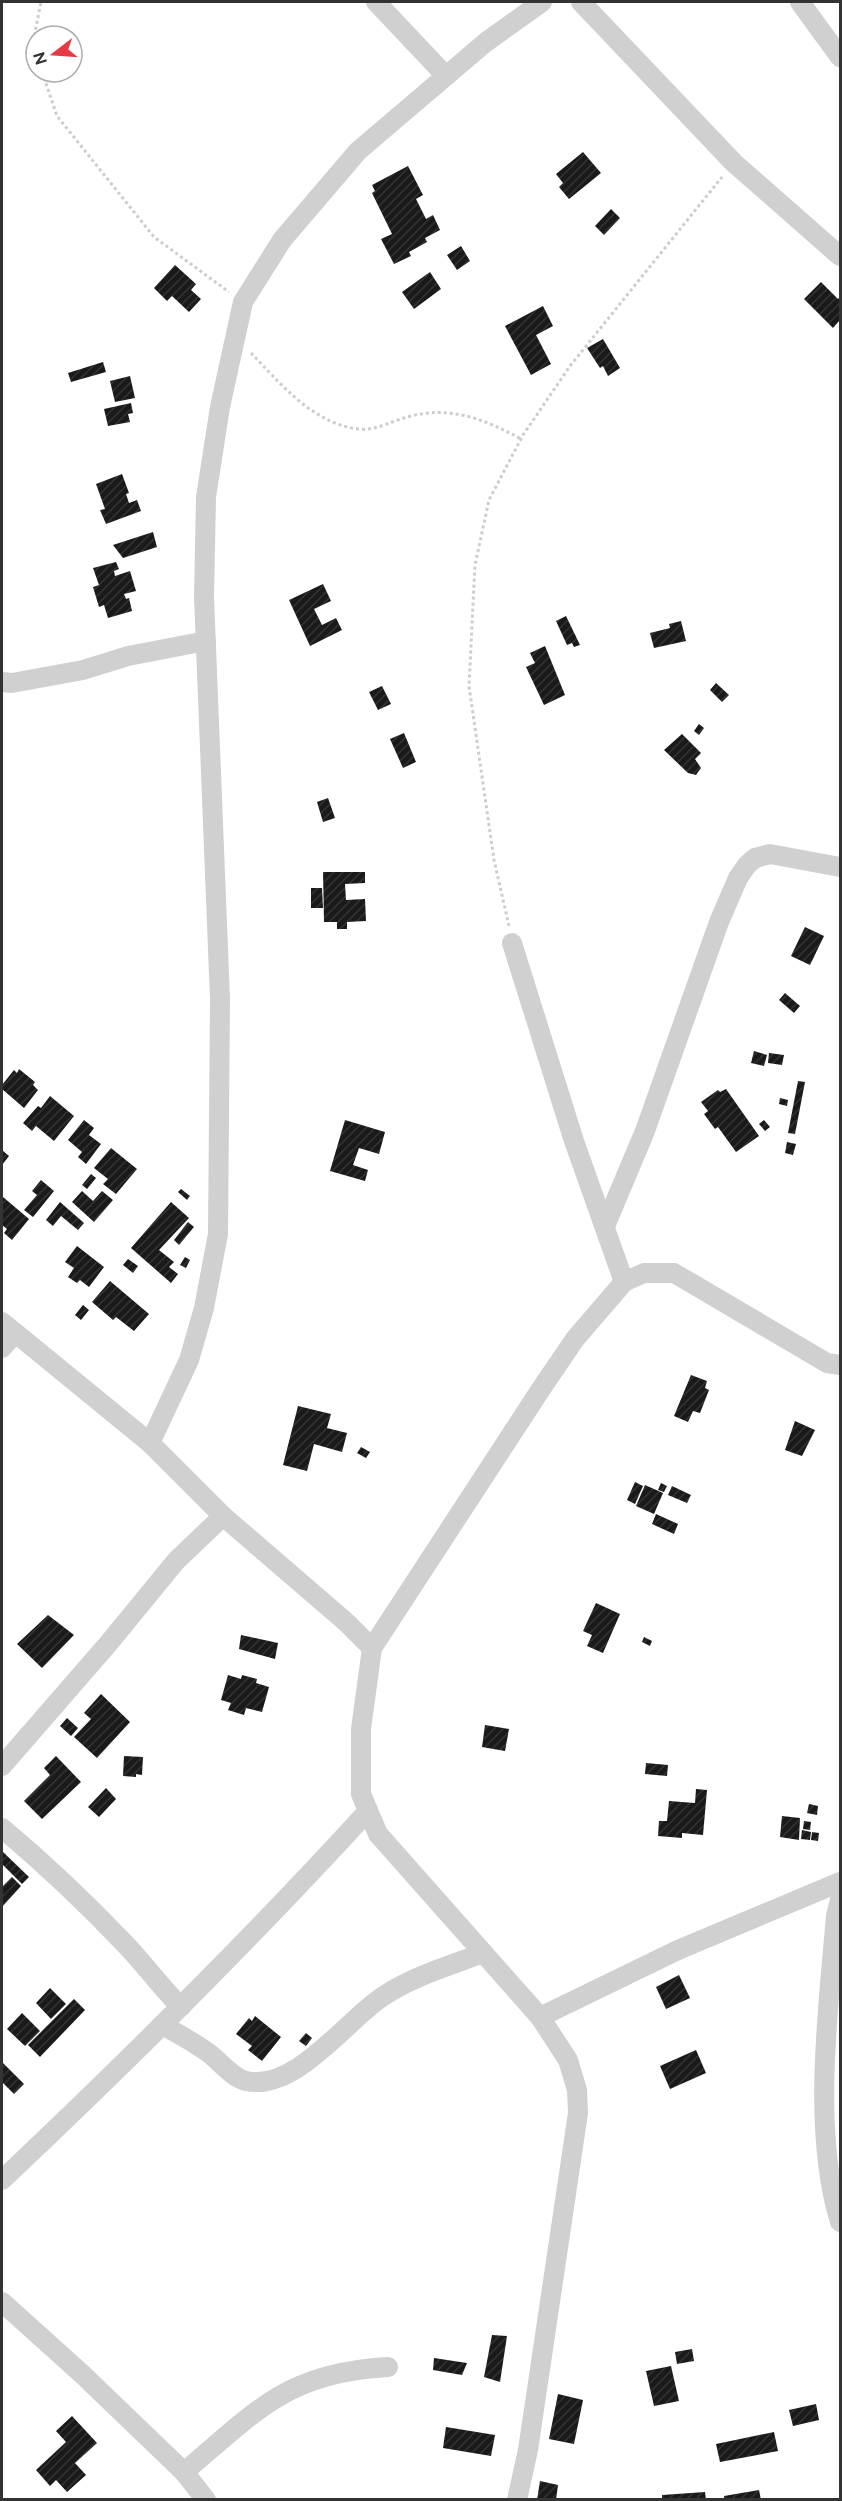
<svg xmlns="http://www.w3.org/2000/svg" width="842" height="2501" font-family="Raleway,sans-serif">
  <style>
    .building { fill: url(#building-hatch) }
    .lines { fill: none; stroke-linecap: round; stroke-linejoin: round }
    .path { stroke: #cdcdcd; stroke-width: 3; stroke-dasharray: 3 3; stroke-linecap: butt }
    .street { stroke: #d0d0d0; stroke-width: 20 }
  </style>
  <defs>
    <pattern id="building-hatch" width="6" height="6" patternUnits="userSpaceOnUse" patternTransform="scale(1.5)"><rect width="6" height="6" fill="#1a1a1a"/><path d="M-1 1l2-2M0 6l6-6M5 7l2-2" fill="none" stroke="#333"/></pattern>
  </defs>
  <rect width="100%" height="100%" fill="#fff"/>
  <g class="building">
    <path d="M583 152 601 173 569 199 559 187 563 183 556 174Z"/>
    <path d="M408 166 423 195 416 199 426 219 433 215 440 230 425 238 427 242 409 252 411 256 394 264 381 239 392 234 372 193 375 191 372 185Z"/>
    <path d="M611 209 620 218 604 235 595 226Z"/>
    <path d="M461 246 470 261 457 270 447 255Z"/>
    <path d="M175 265 196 284 191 290 201 299 189 312 172 296 167 301 154 288Z"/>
    <path d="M430 272 441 289 414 309 402 292Z"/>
    <path d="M821 282 838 299 840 297V320L833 328 804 299Z"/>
    <path d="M543 306 553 326 536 335 551 364 531 375 505 326Z"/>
    <path d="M603 339 620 368 608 376 603 366 600 368 587 348Z"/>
    <path d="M103 362 106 372 71 382 68 373Z"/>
    <path d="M130 376 135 398 115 402 110 381Z"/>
    <path d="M131 403 133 413 128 414 130 422 108 426 104 409Z"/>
    <path d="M122 474 129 493 126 494 129 503 137 500 141 511 106 524 100 510 105 509 96 484Z"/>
    <path d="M153 532 157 547 123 558 113 545Z"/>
    <path d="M116 562 119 569 114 571 115 576 130 571 136 591 124 594 126 599 129 598 132 611 108 618 104 605 99 607 93 587 99 585 93 568Z"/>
    <path d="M323 584 331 601 314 609 322 625 336 618 342 630 310 646 289 600Z"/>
    <path d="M566 616 580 645 574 647 572 643 567 645 556 621Z"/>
    <path d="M681 621 686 641 654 648 650 633 670 628 669 624Z"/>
    <path d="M545 646 565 695 544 705 526 667 535 663 530 653Z"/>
    <path d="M716 683 729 695 722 702 710 690Z"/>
    <path d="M382 686 391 704 378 710 369 692Z"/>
    <path d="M699 724 704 728 699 735 694 731Z"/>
    <path d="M404 733 416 762 403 768 390 739Z"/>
    <path d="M682 734 701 753 695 759 701 768 696 775 688 773 664 750Z"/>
    <path d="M328 798 335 818 323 822 317 802Z"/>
    <path d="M323 872H365V883L345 884 346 900 365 899 366 921 347 922V929H337V922H324Z"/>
    <path d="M311 888H322L323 908H311Z"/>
    <path d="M805 927 824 936 810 965 791 956Z"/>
    <path d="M785 993 800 1006 794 1013 779 1000Z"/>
    <path d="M754 1051 767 1055 764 1066 751 1063Z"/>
    <path d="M769 1053 784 1055 782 1065 768 1063Z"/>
    <path d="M19 1069 35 1082 33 1085 38 1090 24 1108 2 1089V1085L14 1070 17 1073Z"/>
    <path d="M798 1081 805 1082 795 1134 788 1133Z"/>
    <path d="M726 1089 759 1136 736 1152 718 1127 715 1129 704 1114 708 1111 701 1102 718 1090 720 1092Z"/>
    <path d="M50 1096 74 1116 54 1141 36 1126 32 1131 23 1123 38 1106 41 1108Z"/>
    <path d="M780 1098 788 1100 787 1106 779 1104Z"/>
    <path d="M84 1120 94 1128 89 1135 101 1144 86 1164 78 1157 82 1152 68 1140Z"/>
    <path d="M345 1120 385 1132 379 1154 359 1148 353 1165 368 1170 365 1181 330 1171Z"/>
    <path d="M764 1120 770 1127 765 1131 759 1124Z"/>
    <path d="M787 1142 796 1144 793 1155 785 1153Z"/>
    <path d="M111 1148 137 1169 116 1194 103 1184 108 1179 94 1168Z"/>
    <path d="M2 1150 9 1156 2 1165Z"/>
    <path d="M91 1174 96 1178 87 1189 82 1185Z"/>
    <path d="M41 1180 54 1191 33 1217 24 1210 37 1195 32 1191Z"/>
    <path d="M181 1189 190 1196 187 1200 178 1192Z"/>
    <path d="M82 1191 93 1201 102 1191 113 1200 94 1222 72 1202Z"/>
    <path d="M3 1197 29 1219 12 1240 4 1233 7 1229 2 1225Z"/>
    <path d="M60 1202 84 1223 78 1230 61 1216 53 1226 46 1220Z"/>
    <path d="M171 1202 189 1218 159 1250 174 1262 169 1267 178 1274 171 1283 131 1248Z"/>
    <path d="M188 1222 194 1227 179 1245 174 1240Z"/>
    <path d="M77 1246 104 1267 89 1287 80 1280 77 1283 68 1277 74 1268 65 1262Z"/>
    <path d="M185 1257 190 1260 186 1268 180 1265Z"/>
    <path d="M128 1259 138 1266 133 1273 123 1265Z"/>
    <path d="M110 1281 149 1314 134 1331 116 1317 113 1320 92 1302Z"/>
    <path d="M83 1305 89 1310 81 1320 75 1315Z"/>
    <path d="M691 1375 707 1381 705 1388 709 1390 700 1413 693 1411 688 1422 674 1416Z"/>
    <path d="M298 1406 331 1414 327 1428 347 1433 342 1452 314 1444 307 1471 283 1465Z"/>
    <path d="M795 1421 815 1430 802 1456 785 1450Z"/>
    <path d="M361 1447 370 1452 366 1458 357 1453Z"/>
    <path d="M635 1482 643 1486 635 1504 627 1500Z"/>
    <path d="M661 1483 667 1486 664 1492 658 1490Z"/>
    <path d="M645 1485 663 1493 654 1514 636 1506Z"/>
    <path d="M672 1486 691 1495 687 1503 668 1495Z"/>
    <path d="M656 1514 678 1524 674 1534 652 1524Z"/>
    <path d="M596 1603 620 1614 603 1653 587 1646 592 1635 583 1631Z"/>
    <path d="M48 1615 74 1635 42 1668 17 1644Z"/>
    <path d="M241 1635 278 1643 275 1659 239 1649Z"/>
    <path d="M644 1637 652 1641 650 1646 642 1642Z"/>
    <path d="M228 1675 241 1679 242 1675 257 1679 256 1683 269 1687 262 1712 246 1708 244 1715 228 1710 231 1703 221 1700Z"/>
    <path d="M101 1694 130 1722 97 1758 74 1737 91 1719 84 1713Z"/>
    <path d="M67 1718 78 1728 71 1736 60 1726Z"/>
    <path d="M485 1725 509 1729 505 1751 482 1747Z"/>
    <path d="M56 1756 81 1782 42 1819 24 1801 50 1775 44 1768Z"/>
    <path d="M124 1756 143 1757 142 1775 136 1774V1777L123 1776Z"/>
    <path d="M646 1763 668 1765 667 1776 645 1774Z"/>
    <path d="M106 1788 116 1799 99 1817 88 1807Z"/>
    <path d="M696 1789 707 1790 703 1835 682 1833V1838L658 1836 659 1821H667L669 1801 695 1803Z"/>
    <path d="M809 1804 818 1806 817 1815 807 1813Z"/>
    <path d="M782 1816 800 1818 799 1840 780 1837Z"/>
    <path d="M804 1821 811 1822 810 1830 803 1829Z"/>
    <path d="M802 1830 811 1832 810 1840 801 1839Z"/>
    <path d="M812 1832 819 1833 818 1841 811 1840Z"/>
    <path d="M2 1851 29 1877 22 1884 2 1864Z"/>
    <path d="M12 1877 21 1886 2 1907V1887Z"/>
    <path d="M679 1975 690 1998 666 2009 656 1987Z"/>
    <path d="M50 1988 66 2004 51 2019 36 2003Z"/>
    <path d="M74 1999 85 2010 40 2057 28 2045Z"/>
    <path d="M22 2013 40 2031 25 2046 7 2029Z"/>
    <path d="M255 2016 281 2037 262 2061 248 2050 252 2046 236 2034 249 2018 252 2021Z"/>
    <path d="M306 2033 312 2038 306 2046 299 2041Z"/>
    <path d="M696 2050 706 2073 670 2089 660 2066Z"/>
    <path d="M2 2062 24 2084 14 2094 2 2082Z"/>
    <path d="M492 2335 507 2336 500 2382 484 2377Z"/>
    <path d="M692 2349 694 2361 677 2364 675 2352Z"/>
    <path d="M434 2358 467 2363 462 2375 433 2370Z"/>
    <path d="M671 2366 679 2401 654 2406 646 2371Z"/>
    <path d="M558 2394 583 2400 574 2444 549 2439Z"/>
    <path d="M816 2404 819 2420 793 2426 789 2410Z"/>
    <path d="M72 2416 97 2443 75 2463 86 2475 67 2492 56 2480 50 2486 36 2470 66 2442 56 2431Z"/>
    <path d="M446 2427 495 2435 491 2456 443 2448Z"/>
    <path d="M774 2432 778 2451 720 2462 716 2444Z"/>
    <path d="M540 2481 558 2485 556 2500H537Z"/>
    <path d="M759 2490 761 2500H724V2496Z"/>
    <path d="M705 2492 706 2500H662V2495Z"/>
  </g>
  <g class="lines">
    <g class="path">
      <path d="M36 53 33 42 41 2"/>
      <path d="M42 72 57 116 154 237 229 292"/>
      <path d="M251 353C281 384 312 423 358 429 375 431 392 421 407 417 450 405 484 419 521 439"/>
      <path d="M509 926 494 860 469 686 475 565 489 500 523 435 570 366 722 177"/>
    </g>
    <g class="street">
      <path d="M376 2 446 76"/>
      <path d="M581 2 734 163 840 256"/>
      <path d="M800 2 840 57"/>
      <path d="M2 682 12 683 83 670 128 656 206 641"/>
      <path d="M512 943 574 1141 624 1282"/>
      <path d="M605 1226 645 1131 719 922 738 878 747 865 755 858 770 854 840 867"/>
      <path d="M2 1322 150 1443 223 1516 346 1622 372 1648"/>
      <path d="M2 1348 14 1334"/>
      <path d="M150 1443 189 1360 204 1308 218 1234 220 999 204 597 206 497 220 407 243 302 282 240 358 151 486 42 542 2"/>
      <path d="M2 1766 108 1644 176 1561 223 1516"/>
      <path d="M2 1828C45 1864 87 1904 126 1945 145 1965 161 1987 181 2007"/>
      <path d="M840 1900 836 1916C828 2012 812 2130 840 2222"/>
      <path d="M540 2017 678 1950 840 1882"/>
      <path d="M162 2025C179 2034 195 2043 210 2054 220 2062 233 2078 246 2081 295 2092 346 2021 382 1997 413 1976 449 1966 483 1953"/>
      <path d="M2 2180C128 2061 251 1939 368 1811"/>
      <path d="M2 2302 82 2374 184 2472 206 2500"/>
      <path d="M184 2472C212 2449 247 2415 278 2397 311 2377 351 2369 388 2367"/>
      <path d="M517 2500 528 2450 578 2113 577 2090 568 2060 540 2017 378 1834 361 1794V1729L372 1648 541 1389 575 1339 624 1282 644 1273H674L827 1363 840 1365"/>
    </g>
  </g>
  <rect width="842" height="2501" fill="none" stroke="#333333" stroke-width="6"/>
  <g transform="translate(54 54) rotate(253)"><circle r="28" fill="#ffffff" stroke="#adadad" stroke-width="1.5"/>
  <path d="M0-4.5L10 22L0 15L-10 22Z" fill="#e63946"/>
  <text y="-9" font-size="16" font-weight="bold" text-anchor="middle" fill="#333333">N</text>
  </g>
</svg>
